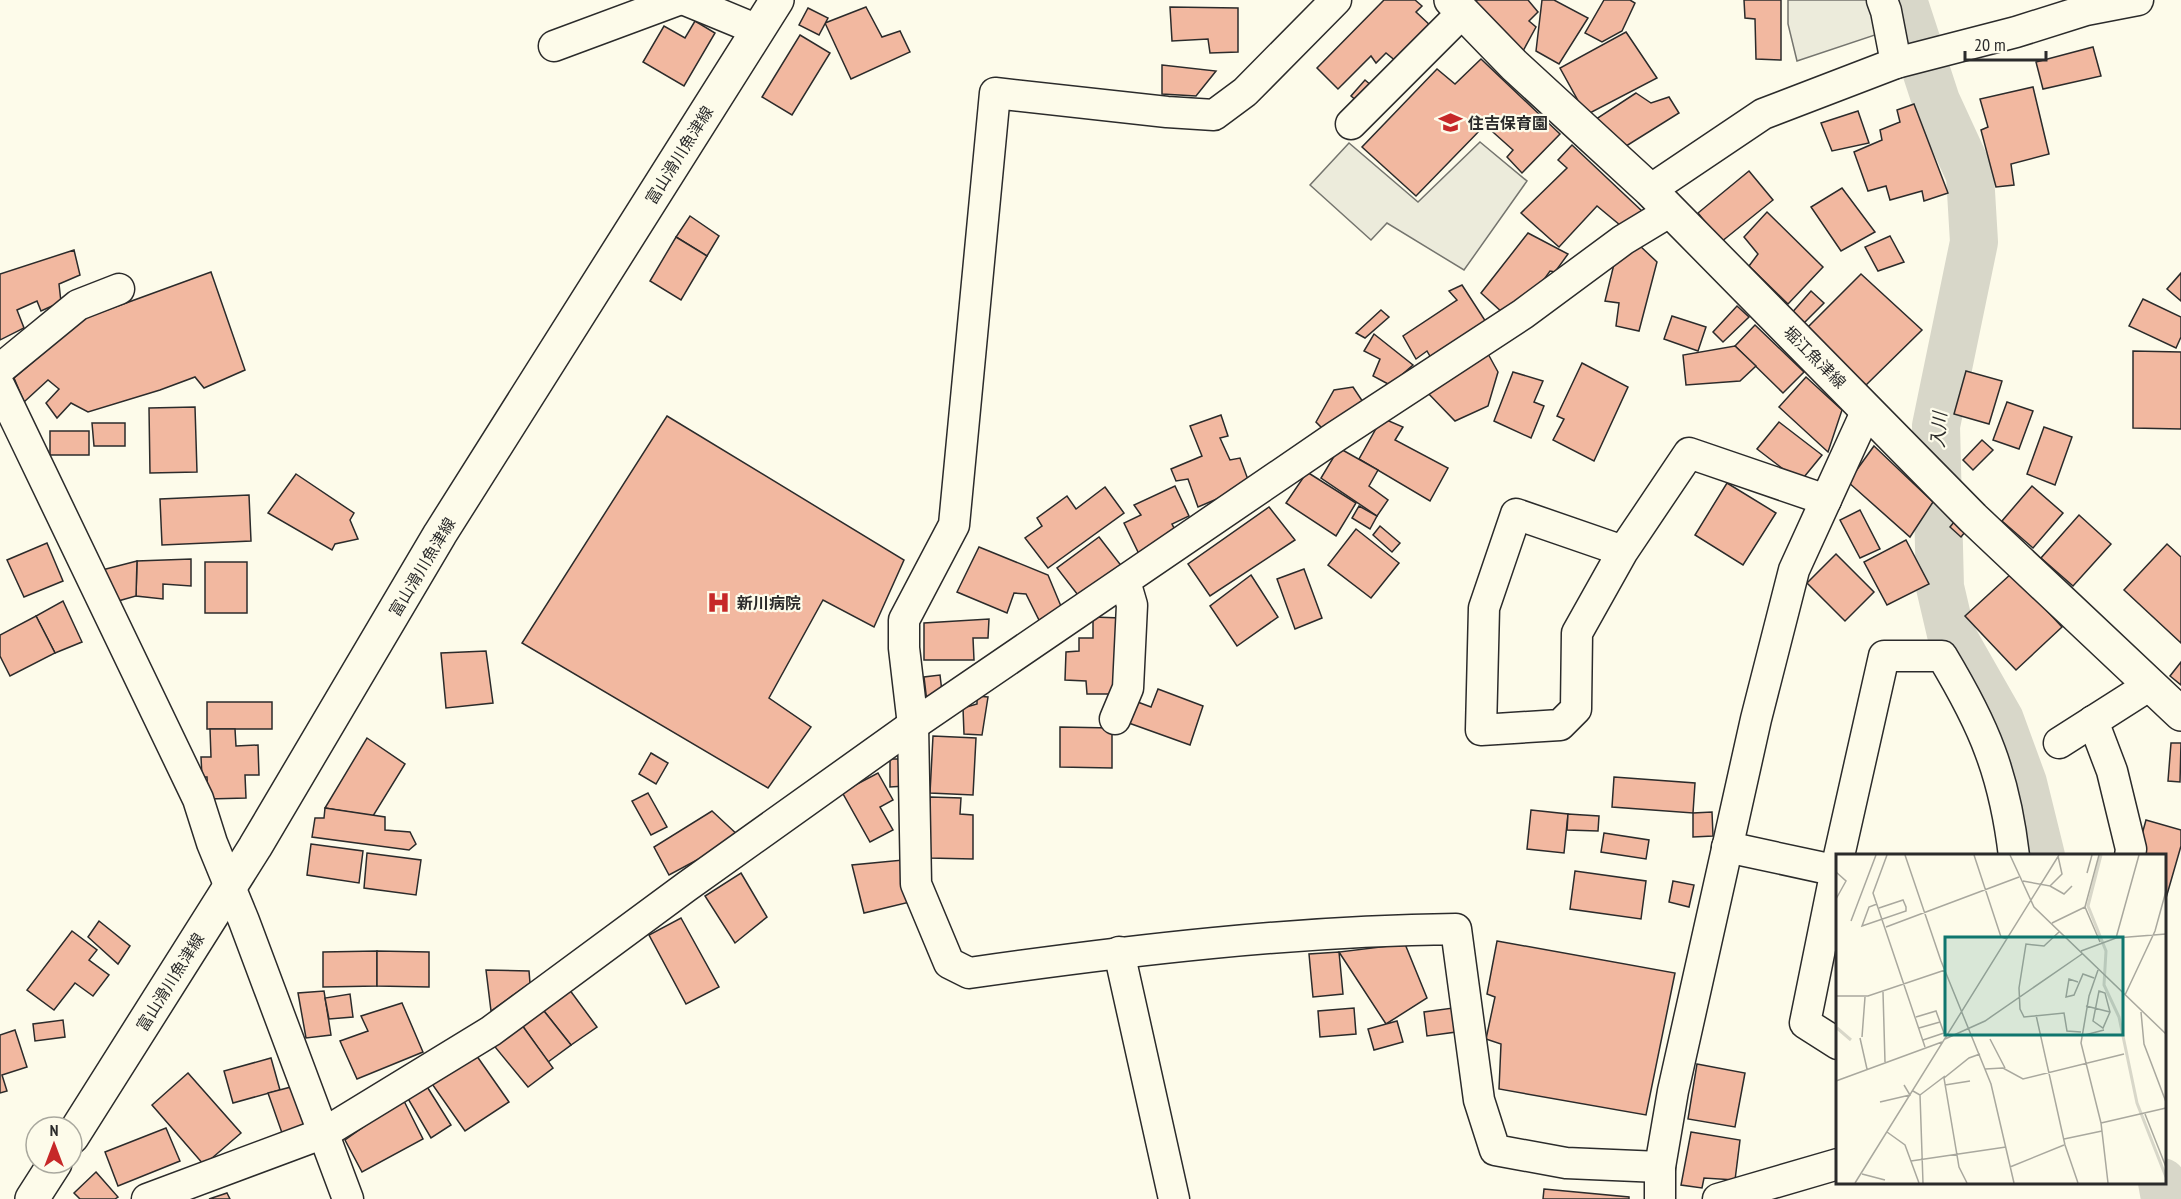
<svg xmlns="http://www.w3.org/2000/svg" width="2181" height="1199" font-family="'PT Sans Narrow','Noto Sans JP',sans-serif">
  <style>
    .green { fill: #ecebdb; stroke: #74746e; stroke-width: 1.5 }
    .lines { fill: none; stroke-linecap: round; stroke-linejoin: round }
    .river { stroke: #d8d7c9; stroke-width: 48 }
    .building { fill: #f2b8a0; stroke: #2b2b2b; stroke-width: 1.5 }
    .minor-casing { stroke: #2b2b2b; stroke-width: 33 }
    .major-casing { stroke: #2b2b2b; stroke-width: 36 }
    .minor { stroke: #fdfbea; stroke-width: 30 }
    .major { stroke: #fdfbea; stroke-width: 33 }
    .labels { text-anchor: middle; stroke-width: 4.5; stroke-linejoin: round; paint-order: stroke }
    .poi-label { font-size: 16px; font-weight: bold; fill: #2b2b2b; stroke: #fdfbea; text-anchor: start }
    .street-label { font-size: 16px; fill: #2b2b2b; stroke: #fdfbea }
    .water-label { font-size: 18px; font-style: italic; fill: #2b2b2b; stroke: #fdfbea }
    .inset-river { fill: none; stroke: #d8d7c9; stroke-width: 3 }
    .inset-road { fill: none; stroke: #a9a89e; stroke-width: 1.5 }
    .view { fill: #0f766e; fill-opacity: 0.15; stroke: #0f766e; stroke-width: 3 }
    .inset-edge { fill: none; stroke: #2b2b2b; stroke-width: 3 }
  </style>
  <rect width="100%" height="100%" fill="#fdfbea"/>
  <g class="green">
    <path d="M1788 0H1871L1880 24 1875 35 1797 61 1788 24Z"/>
    <path d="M1480 142 1527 181 1464 270 1387 223 1371 240 1310 185 1349 143 1418 202Z"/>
  </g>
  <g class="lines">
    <g class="river">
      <path d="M1903 0 1936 101 1970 175 1974 242 1936 426 1940 587 1951 634 2000 720 2023 783 2041 856"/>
      <path d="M2162 1182 2165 1199"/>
    </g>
  </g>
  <g class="building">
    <path d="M1384 0H1415L1422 6 1416 12 1432 27 1397 62 1386 53 1376 63 1371 56 1338 89 1317 68Z"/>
    <path d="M1477 0H1528L1538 12 1529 21 1536 27 1523 51 1475 3Z"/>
    <path d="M1542 0H1554L1588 18 1559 64 1536 51Z"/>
    <path d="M1604 0H1630L1635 3 1622 31 1602 42 1585 33Z"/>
    <path d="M1744 0H1781V60L1756 59 1755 19 1745 18Z"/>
    <path d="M866 7 882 37 900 31 910 52 851 79 825 23Z"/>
    <path d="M1170 7 1238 8V52L1210 53 1208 39 1172 41Z"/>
    <path d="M808 8 828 18 819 35 799 25Z"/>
    <path d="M695 21 715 33 684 86 643 62 664 26 685 38Z"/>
    <path d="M1626 32 1657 78 1586 115 1560 68Z"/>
    <path d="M800 35 830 53 792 115 762 97Z"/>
    <path d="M2093 47 2101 76 2043 89 2036 62Z"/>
    <path d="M1481 59 1560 134 1522 173 1507 157 1513 150 1485 125 1416 196 1362 147 1437 69 1455 84Z"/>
    <path d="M1162 65 1216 71 1196 96 1162 94Z"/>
    <path d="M1365 80 1372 86 1357 101 1351 96Z"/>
    <path d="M2033 87 2049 154 2011 164 2014 185 1996 187 1981 130 1988 127 1980 99Z"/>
    <path d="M1636 93 1651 103 1669 97 1679 113 1623 148 1593 121Z"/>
    <path d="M1914 104 1948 193 1924 201 1922 191 1890 200 1886 186 1868 191 1854 152 1882 140 1880 130 1900 122 1897 110Z"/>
    <path d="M1858 111 1869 143 1832 151 1821 123Z"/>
    <path d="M1572 145 1643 212 1626 230 1597 206 1559 247 1521 213 1567 168 1558 160Z"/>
    <path d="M1749 171 1773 200 1721 242 1698 213Z"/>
    <path d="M1842 188 1875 232 1841 251 1811 207Z"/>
    <path d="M1767 212 1823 267 1788 304 1749 266 1758 254 1744 237Z"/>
    <path d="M690 216 719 236 707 256 676 237Z"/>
    <path d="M1528 233 1568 254 1555 272 1550 271 1535 292 1503 313 1481 293Z"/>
    <path d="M1890 236 1904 262 1878 271 1865 247Z"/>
    <path d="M676 237 707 256 681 300 650 281Z"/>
    <path d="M1639 245 1657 262 1639 331 1616 326 1619 303 1605 301 1615 260Z"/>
    <path d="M74 250 80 275 59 284 61 302 41 311 37 301 17 310 24 328 0 340V274Z"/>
    <path d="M211 272 245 370 204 388 195 377 160 390 88 412 71 403 57 418 46 403 59 389 48 380 24 402 14 378 85 318Z"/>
    <path d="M2181 273V301L2167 289Z"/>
    <path d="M1861 274 1922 330 1864 387 1806 329Z"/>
    <path d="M1462 285 1486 322 1431 358 1427 351 1416 359 1403 336 1457 300 1449 291Z"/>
    <path d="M1811 291 1824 303 1801 326 1790 315Z"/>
    <path d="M2143 299 2181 317V337L2176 348 2129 326Z"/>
    <path d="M1737 306 1749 317 1723 342 1713 332Z"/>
    <path d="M1381 310 1389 317 1365 338 1356 333Z"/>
    <path d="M1672 316 1706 327 1698 351 1664 339Z"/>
    <path d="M1755 325 1804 372 1783 393 1735 346Z"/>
    <path d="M1374 334 1413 365 1390 385 1373 376 1380 359 1364 351Z"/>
    <path d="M1735 346 1756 366 1740 381 1686 385 1683 355Z"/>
    <path d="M2133 351 2181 352V429L2133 428Z"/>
    <path d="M1487 352 1498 372 1488 406 1455 421 1424 389Z"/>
    <path d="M1582 363 1628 387 1594 461 1553 440 1564 419 1557 416Z"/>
    <path d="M1966 371 2002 381 1989 424 1954 414Z"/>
    <path d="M1513 372 1543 381 1534 402 1544 406 1531 438 1494 421Z"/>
    <path d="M1806 377 1842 410 1828 452 1779 407Z"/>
    <path d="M1353 387 1365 405 1324 430 1316 422 1334 390Z"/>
    <path d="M2007 402 2033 411 2019 449 1993 440Z"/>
    <path d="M195 407 197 472 150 473 149 408Z"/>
    <path d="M1221 415 1228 436 1220 438 1230 460 1240 458 1250 485 1198 507 1188 479 1176 481 1171 469 1202 456 1190 426Z"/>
    <path d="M667 416 904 560 874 627 823 600 769 698 811 727 768 788 522 643Z"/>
    <path d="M1382 418 1403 427 1395 440 1448 468 1430 501 1359 459Z"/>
    <path d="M1779 422 1822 455 1800 482 1757 449Z"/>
    <path d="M92 423H125V446H94Z"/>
    <path d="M2044 427 2072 437 2055 485 2027 474Z"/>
    <rect x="50" y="431" width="39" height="24"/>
    <path d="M1982 440 1993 450 1973 470 1963 460Z"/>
    <path d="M1874 446 1933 502 1910 537 1848 482Z"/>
    <path d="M1339 448 1378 470 1369 486 1388 500 1377 516 1321 478Z"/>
    <path d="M1307 472 1356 503 1336 536 1286 503Z"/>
    <path d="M296 474 354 513 350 520 358 539 335 544 332 550 268 513Z"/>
    <path d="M1727 483 1776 513 1743 565 1695 535Z"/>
    <path d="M1175 486 1189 516 1172 524 1178 536 1139 554 1124 523 1141 515 1134 505Z"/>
    <path d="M2032 486 2063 513 2033 548 2002 521Z"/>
    <path d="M1105 487 1124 513 1048 568 1025 538 1042 526 1037 518 1067 496 1076 509Z"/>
    <path d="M249 495 251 541 162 545 160 499Z"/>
    <path d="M1359 506 1377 516 1370 529 1352 518Z"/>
    <path d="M1269 507 1295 540 1210 596 1188 564Z"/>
    <path d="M1860 510 1880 549 1860 558 1840 520Z"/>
    <path d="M2079 515 2111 544 2073 586 2041 558Z"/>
    <path d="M1954 522 1965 532 1961 537 1950 527Z"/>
    <path d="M1380 526 1400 543 1392 552 1373 535Z"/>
    <path d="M1356 529 1399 563 1371 598 1328 565Z"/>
    <path d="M1099 537 1123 568 1081 599 1057 568Z"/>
    <path d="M1906 540 1929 584 1887 605 1864 562Z"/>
    <path d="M47 543 63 581 24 597 7 560Z"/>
    <path d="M2167 544 2181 557V643L2124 590Z"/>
    <path d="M979 547 1048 575 1063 611 1039 620 1026 594 1014 593 1007 613 957 592Z"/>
    <path d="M1836 554 1874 592 1845 621 1807 583Z"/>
    <path d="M191 559V586L163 584V599L136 596 137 561Z"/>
    <path d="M137 561 136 596 118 601 102 570Z"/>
    <rect x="205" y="562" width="42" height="51"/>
    <path d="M1304 569 1322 618 1295 629 1277 579Z"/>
    <path d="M2012 573 2062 627 2016 670 1965 616Z"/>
    <path d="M1251 575 1278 617 1237 646 1210 606Z"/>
    <path d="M63 601 82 642 55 653 36 616Z"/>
    <path d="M36 616 55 653 10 676 0 656V635Z"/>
    <path d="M1093 617 1121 618 1118 694H1087L1086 681 1065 680 1066 652 1079 651V638H1093Z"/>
    <path d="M989 619 988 638H973L974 660H924V623Z"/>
    <path d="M486 651 493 703 446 708 441 653Z"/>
    <path d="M2181 662V685L2170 676Z"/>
    <path d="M940 675 943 700 927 702 924 677Z"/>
    <path d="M1158 689 1203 706 1190 745 1126 722 1135 701 1151 707Z"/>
    <path d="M977 696 988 697 982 735 964 734 963 708 977 704Z"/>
    <rect x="207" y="702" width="65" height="27"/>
    <path d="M1060 727 1112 728V768L1060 767Z"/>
    <path d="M210 729H235L236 746 258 745 259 775H245L246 798 208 799 207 777H202L201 757H211Z"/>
    <path d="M933 736 976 738 973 795 930 793Z"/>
    <path d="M367 738 405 764 373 816 325 808Z"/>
    <path d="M2171 743H2181L2180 782 2168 781Z"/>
    <path d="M651 753 668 763 656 784 639 774Z"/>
    <path d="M890 759H904L905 786 890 787Z"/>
    <path d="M878 773 893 800 880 807 893 830 870 842 842 792Z"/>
    <path d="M1614 777 1695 783 1693 813 1612 807Z"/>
    <path d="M648 793 667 827 651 835 632 801Z"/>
    <path d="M930 797 961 798 960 814 973 815V859L929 858Z"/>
    <path d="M325 808 385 817V830L410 832 416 844 409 850 312 837 315 818H324Z"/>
    <path d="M1531 810 1568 814 1564 853 1527 849Z"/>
    <path d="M712 811 740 837 669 875 654 847Z"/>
    <path d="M1712 812 1713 836 1693 837V813Z"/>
    <path d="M1568 814 1599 816 1598 831 1567 830Z"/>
    <path d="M2146 820 2181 830V846L2164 905V856H2136Z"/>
    <path d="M1604 833 1649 840 1646 859 1601 852Z"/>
    <path d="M311 844 363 851 359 883 307 875Z"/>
    <path d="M367 853 421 860 416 895 364 888Z"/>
    <path d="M903 860 910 902 864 913 852 865Z"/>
    <path d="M1575 871 1646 881 1641 919 1570 909Z"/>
    <path d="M741 873 767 917 735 943 705 896Z"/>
    <path d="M1673 881 1694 885 1689 907 1669 902Z"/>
    <path d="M681 918 719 987 686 1004 649 935Z"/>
    <path d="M99 921 130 946 118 964 88 937Z"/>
    <path d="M72 931 97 950 89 960 109 975 93 996 75 983 54 1010 27 990Z"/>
    <path d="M1497 941 1675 973 1646 1115 1499 1089 1501 1044 1486 1039 1495 997 1487 994Z"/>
    <path d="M1405 944 1427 998 1386 1024 1339 952Z"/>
    <path d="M377 951V986L323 987V952Z"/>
    <path d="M377 951 429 952V987L377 986Z"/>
    <path d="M1339 952 1343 994 1313 997 1309 954Z"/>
    <path d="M486 970 529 971 530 983 491 1011Z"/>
    <path d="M569 989 597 1027 571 1045 540 1006Z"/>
    <path d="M324 991 331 1035 306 1038 298 993Z"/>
    <path d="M350 994 353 1017 329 1019 325 998Z"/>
    <path d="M402 1003 423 1052 357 1079 340 1041 368 1031 361 1016Z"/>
    <path d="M540 1006 571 1045 548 1062 519 1021Z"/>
    <path d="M1354 1008 1356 1034 1320 1037 1318 1011Z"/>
    <path d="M1453 1008 1456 1032 1427 1036 1424 1012Z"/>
    <path d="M63 1020 65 1037 35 1041 33 1024Z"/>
    <path d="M519 1021 553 1068 528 1087 491 1042Z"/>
    <path d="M1397 1021 1403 1042 1374 1050 1368 1029Z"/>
    <path d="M15 1030 27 1067 2 1075 7 1091 0 1093V1035Z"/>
    <path d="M474 1052 509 1102 465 1131 430 1081Z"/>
    <path d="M271 1058 280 1090 233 1103 224 1071Z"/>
    <path d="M1697 1064 1745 1073 1735 1127 1688 1119Z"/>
    <path d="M188 1073 241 1133 204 1165 152 1105Z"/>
    <path d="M426 1085 451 1125 431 1138 407 1097Z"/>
    <path d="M291 1087 305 1128 282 1133 268 1093Z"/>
    <path d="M403 1099 423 1139 362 1172 345 1140Z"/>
    <path d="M166 1128 180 1161 118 1186 105 1152Z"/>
    <path d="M1691 1132 1740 1140 1735 1180 1704 1178 1702 1188 1681 1185Z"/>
    <path d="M96 1172 118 1197 115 1199H80L74 1193Z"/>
    <path d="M1544 1189 1629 1197V1199H1543Z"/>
    <path d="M227 1193 230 1199H209Z"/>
  </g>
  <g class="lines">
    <defs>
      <g id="minor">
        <path d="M685 0 758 30"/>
        <path d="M1336 0 1245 92 1214 115 1167 112 995 93 954 525 904 620V648L913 725 916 884 949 963 969 973C1130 950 1293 931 1456 929L1479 1100 1495 1150 1566 1163 1660 1167"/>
        <path d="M1882 0 1886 11 1896 63"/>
        <path d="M554 46 678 0"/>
        <path d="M1351 124 1463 12"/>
        <path d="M1650 190 1763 114 1896 63 2016 32 2086 10 2138 0"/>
        <path d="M0 369 78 305 119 289"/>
        <path d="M0 387 198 799 212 843 244 921 348 1199"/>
        <path d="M1623 551 1516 514 1484 608 1481 730 1560 725 1576 709 1577 633 1623 551 1689 453 1826 500"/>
        <path d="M1115 719 1128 688 1132 605 1125 581"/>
        <path d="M2093 721 2112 771 2131 849 2130 856"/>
        <path d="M2059 743 2150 685"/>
        <path d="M1727 847 1838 871"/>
        <path d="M1839 856 1884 656H1942C1960 686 1978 718 1990 751 2002 783 2010 822 2014 856"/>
        <path d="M1838 860 1805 1023 1838 1044"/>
        <path d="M1119 952 1174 1199"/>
        <path d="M147 1199 324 1133 491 1031 686 887 913 725 1335 437 1523 314 1623 240 1671 211"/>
        <path d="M1660 1199V1167L1673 1091 1756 719 1794 570 1867 410"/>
        <path d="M1718 1199 1838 1164"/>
      </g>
      <g id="major">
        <path d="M1451 0 1514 65 1650 190 1973 518 2181 714"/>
        <path d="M72 1137 255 847 440 534 777 0"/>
        <path d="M32 1199 55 1163"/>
      </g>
    </defs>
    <use href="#minor" class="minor-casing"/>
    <use href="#major" class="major-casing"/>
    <use href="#minor" class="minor"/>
    <use href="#major" class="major"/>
  </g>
  <defs>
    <symbol id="school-bare" viewBox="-9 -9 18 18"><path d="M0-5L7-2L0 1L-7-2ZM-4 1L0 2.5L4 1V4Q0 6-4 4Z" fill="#c62828" stroke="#fdfbea" stroke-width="2.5" paint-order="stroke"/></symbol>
    <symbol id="hospital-bare" viewBox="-9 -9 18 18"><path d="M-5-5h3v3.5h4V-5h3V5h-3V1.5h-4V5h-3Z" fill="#c62828" stroke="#fdfbea" stroke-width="2.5" paint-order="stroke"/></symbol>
  </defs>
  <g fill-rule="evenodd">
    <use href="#school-bare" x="1434" y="106" width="33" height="33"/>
    <use href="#hospital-bare" x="702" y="586" width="33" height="33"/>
  </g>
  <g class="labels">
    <g class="poi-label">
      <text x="1468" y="129">住吉保育園</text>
      <text x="737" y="609">新川病院</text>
    </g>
    <g class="street-label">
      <text transform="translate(679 155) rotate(-58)" y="6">富山滑川魚津線</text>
      <text transform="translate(1815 357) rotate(45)" y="6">堀江魚津線</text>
      <text transform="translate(422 567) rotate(-59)" y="6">富山滑川魚津線</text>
      <text transform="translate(170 982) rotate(-58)" y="6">富山滑川魚津線</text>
    </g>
    <g class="water-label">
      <text transform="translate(1939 430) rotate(-86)" y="6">入川</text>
    </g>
  </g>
  <g transform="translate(1836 854)">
    <rect width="330" height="330" fill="#fdfbea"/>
    <path class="inset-river" d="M265 1 252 52 270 97 268 131 283 163 301 249 330 323M1 174 15 186"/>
    <path class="inset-road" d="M51 1 37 39 89 193M69 1 105 107 155 230 178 329M138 1 165 83 171 85M174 1 198 53 330 180M263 1 249 53 264 88M0 18 10 27 0 45M251 19 256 1M187 27 214 32 226 20 222 2M214 32 228 40 236 32M41 50 33 53 26 72 70 57V53L67 46 43 54M15 67 40 1M216 69 249 53M50 73 183 23M223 78 208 92 190 90 183 134 184 155 188 163 228 159 231 177 245 178M280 84 303 1M245 97 280 84 330 80M262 116 253 142 245 189 265 269 272 329M242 128 233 125 230 143 238 141 247 120 258 124M263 137 269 139 274 158 267 174 257 167ZM47 138 49 208M289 141 319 77 330 37M1 142H32L109 116M250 152 274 158M305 158 308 190 330 248M200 161 229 291 242 329M80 163 100 157 108 179 87 186M83 174 104 168M245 182 268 176M26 183 29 143M24 184 31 215M109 185 149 167 246 100M154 185 169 214M149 215 167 214 187 225 288 200M0 227 106 188M109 231 134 227M77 237 84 241 87 329M84 241 109 222M44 248 74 241 68 231M309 260 330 313M265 269 330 254M51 278 69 291 83 329M228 285 266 277M75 307 170 293M174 313 228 291M26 320 49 326M19 329 223 1M131 329 123 313 108 224 133 204 144 200"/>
    <path class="view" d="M109 83H287V181H109Z"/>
    <rect width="330" height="330" class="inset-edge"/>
  </g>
  <g transform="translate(54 1145)"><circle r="28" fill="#fdfbea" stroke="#a9a89e" stroke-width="1.5"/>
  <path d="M0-4.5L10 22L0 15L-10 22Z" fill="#c62828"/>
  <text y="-9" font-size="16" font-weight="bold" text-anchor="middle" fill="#2b2b2b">N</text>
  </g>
  <path d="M1965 51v9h81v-9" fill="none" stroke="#2b2b2b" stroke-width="3"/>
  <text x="1974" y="51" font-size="18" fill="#2b2b2b" stroke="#fdfbea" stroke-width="4.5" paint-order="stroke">20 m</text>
</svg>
